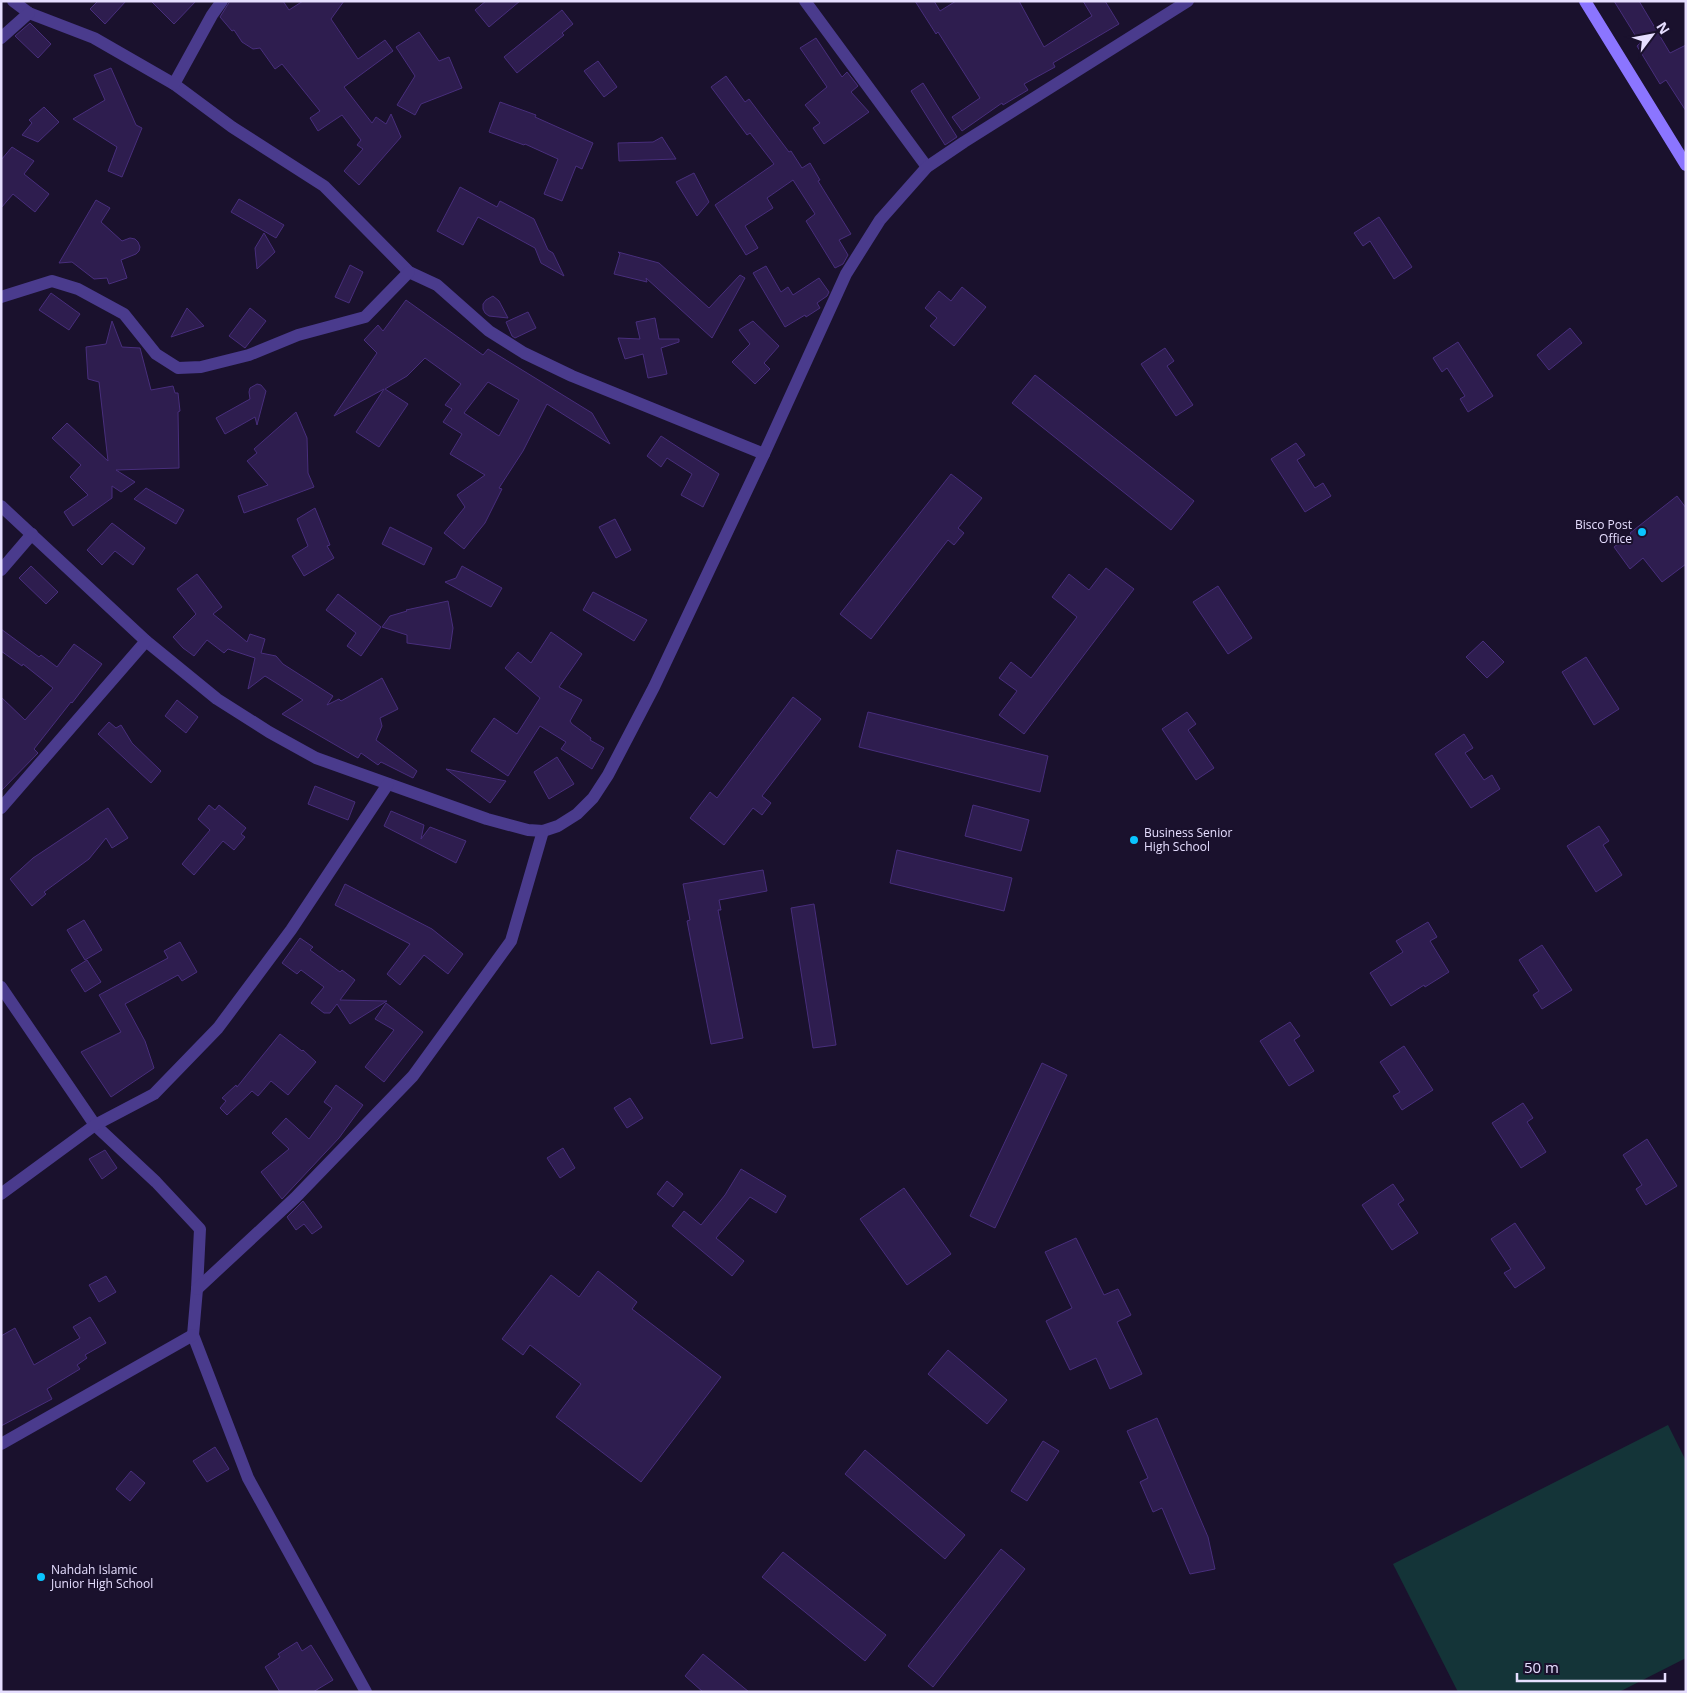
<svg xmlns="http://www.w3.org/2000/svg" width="1687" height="1693" font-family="'Open Sans',sans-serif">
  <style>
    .green { fill: #143438 }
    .building { fill: #2e1d4f; stroke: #482e7c; fill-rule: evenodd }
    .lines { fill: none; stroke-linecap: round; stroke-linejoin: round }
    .street { stroke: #4a3b8d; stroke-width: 12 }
    .secondary { stroke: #8b75ff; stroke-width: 12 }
    .poi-dot { fill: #0ac4ff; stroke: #1a112d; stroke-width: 2 }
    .labels { text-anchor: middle; stroke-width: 4; stroke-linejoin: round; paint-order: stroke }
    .poi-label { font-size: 12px; fill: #e6deff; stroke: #1a112d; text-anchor: start }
  </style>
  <rect width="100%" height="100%" fill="#1a112d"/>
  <path class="green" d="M1668 1425 1686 1461V1658L1619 1692H1458L1393 1564Z"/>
  <g class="building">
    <path d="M98 1H126L105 24 90 9Z"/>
    <path d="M151 1H196L174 24Z"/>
    <path d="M230 1H283L289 10 303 1H344L331 19 358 59 385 40 393 51 344 87 372 123 376 117 386 124 391 114 401 137 359 185 344 171 363 149 357 145 361 140 342 115 318 131 310 118 320 111 282 64 275 69 260 48 253 49 242 42 234 30 232 31 220 17Z"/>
    <path d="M486 1H520L489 27 475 10Z"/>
    <path d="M915 1H934L940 11 956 1H1019L1044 47 1092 16 1083 1H1105L1119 24 1053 63 1055 67 1024 84 1028 90 1003 105 1002 103 962 131 952 117 980 98 938 32 936 34Z"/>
    <path d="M1614 1H1639L1670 53 1686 45V111L1666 80 1660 84 1637 46 1640 43Z"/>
    <path d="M562 10 573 24 562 33 564 35 517 73 504 57Z"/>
    <path d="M30 23 51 44 38 58 15 36Z"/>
    <path d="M419 32 439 61 449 57 462 88 421 104 415 115 397 105 415 76 396 47Z"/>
    <path d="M816 38 842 77 847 72 858 86 851 92 869 112 824 144 813 128 820 123 805 105 827 87 800 48Z"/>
    <path d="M598 61 617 87 604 97 584 71Z"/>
    <path d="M111 68 136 125 142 128 122 177 108 171 117 147 73 119 105 100 94 75Z"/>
    <path d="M726 76 745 102 749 99 789 152 791 151 802 168 810 163 820 180 818 181 851 234 839 240 848 255 843 264 835 268 806 221 815 214 793 180 767 198 773 208 745 226 758 248 746 255 715 205 774 164 750 133 747 135 711 87Z"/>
    <path d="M923 83 957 137 945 145 911 91Z"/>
    <path d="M500 102 536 115 535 117 593 143 582 169 576 166 562 201 544 194 558 159 525 144 524 145 489 132Z"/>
    <path d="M44 107 59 122 38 142 22 135 32 123 29 120Z"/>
    <path d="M662 137 676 159 619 161 618 143 653 142Z"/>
    <path d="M12 147 34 161 24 174 49 194 35 212 13 194 1 208V160Z"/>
    <path d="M694 173 709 202 697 216 676 182Z"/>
    <path d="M460 187 497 207 500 201 534 219 548 250 553 253 564 276 541 263 535 248 478 217 463 245 437 231Z"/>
    <path d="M239 199 284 225 276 238 231 212Z"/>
    <path d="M96 200 110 208 101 222 122 241 130 238 135 239 138 242 140 247 139 251 136 254 121 260 127 278 109 284 107 278 94 279 72 262 59 263Z"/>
    <path d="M1379 217 1412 267 1394 279 1370 241 1363 246 1354 233Z"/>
    <path d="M264 233 275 252 257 269 255 248Z"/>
    <path d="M618 252 659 263 709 308 740 275 745 278 712 338 646 278 647 282 614 274 620 254Z"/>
    <path d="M350 265 363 272 349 303 335 297Z"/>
    <path d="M766 266 781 292 788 287 793 295 819 278 829 292 827 296 817 303 820 308 806 317 805 315 785 327 753 273Z"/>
    <path d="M962 287 986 307 954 346 930 326 937 318 925 308 939 291 951 301Z"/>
    <path d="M51 293 80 314 69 330 39 310Z"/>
    <path d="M493 296 499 301 508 318 489 316 485 313 483 309V304L486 300Z"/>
    <path d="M406 300 483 355 488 349 592 413 610 444 547 404 523 451 499 488 502 489 485 523 464 549 444 533 465 507 457 495 485 475 450 454 462 434 443 422 452 409 445 405 461 384 425 358 407 376 385 389 408 404 379 447 356 432 384 389 334 416 377 353 364 340 378 325 383 331ZM488 382 519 400 499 436 464 413Z"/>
    <path d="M187 308 204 326 171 337Z"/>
    <path d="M250 308 266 321 245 348 229 336Z"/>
    <path d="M528 312 536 328 515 338 512 336 506 322Z"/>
    <path d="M655 318 659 339H679V342L661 348 667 374 648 378 643 354 625 359 618 338 640 339 636 322Z"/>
    <path d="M112 321 122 347 140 348 151 390 173 386 175 393H178L180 411 178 412 179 468 116 470 135 482 121 492 112 486V498L73 526 64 512 88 495 70 477 81 465 52 438 67 423 108 461 99 382 88 379 86 347 106 344Z"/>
    <path d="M753 321 779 346 764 363 770 369 755 384 732 362 750 344 739 330Z"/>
    <path d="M1570 328 1582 343 1549 370 1537 355Z"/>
    <path d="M1458 342 1493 396 1468 412 1460 399 1465 396 1447 368 1442 372 1433 358Z"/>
    <path d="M1165 348 1174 361 1167 366 1193 405 1176 416 1141 364Z"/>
    <path d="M1035 375 1194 501 1171 530 1012 403Z"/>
    <path d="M257 384 261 385 266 391 257 425 255 417 225 434 216 418 250 399 249 392 250 388Z"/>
    <path d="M296 412 307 438 308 473 314 487 244 513 238 496 268 485 247 461 257 453 254 449Z"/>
    <path d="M661 436 719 474 703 507 681 495 692 474 667 458 661 467 647 456Z"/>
    <path d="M1296 443 1305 455 1297 460 1315 488 1323 483 1331 496 1305 512 1271 459Z"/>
    <path d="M951 474 982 498 958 528 964 533 954 545 948 540 871 639 840 614Z"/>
    <path d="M146 488 184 510 176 524 134 499Z"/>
    <path d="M1677 496 1686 508V564L1662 582 1643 558 1630 569 1614 547 1631 534 1630 533Z"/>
    <path d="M315 508 330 545 327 546 334 558 304 576 292 556 308 546 297 519Z"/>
    <path d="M615 519 631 550 616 558 599 527Z"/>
    <path d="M112 523 145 548 133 565 115 551 102 565 87 550Z"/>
    <path d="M390 527 432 548 424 565 382 544Z"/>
    <path d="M31 566 58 592 46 604 19 578Z"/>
    <path d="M462 566 502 588 491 607 445 582 456 578Z"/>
    <path d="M1106 568 1134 589 1024 734 999 715 1017 691 999 678 1011 662 1031 678 1077 617 1052 597 1069 574 1089 590Z"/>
    <path d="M197 574 222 607 213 614 247 642 250 634 265 639 261 653 276 656 283 664 333 696 327 705 339 699 341 701 382 678 398 709 380 718 382 726 376 740 417 771 413 778 381 762 378 765 361 753 358 758 282 714 303 700 265 676 248 689 255 658 228 649 224 653 207 640 194 656 183 648 173 637 196 614 177 589Z"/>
    <path d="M1218 586 1252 638 1228 654 1193 602Z"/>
    <path d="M593 592 647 620 634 641 583 610Z"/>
    <path d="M338 594 381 627 361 656 347 646 356 633 326 610Z"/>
    <path d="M448 601 453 628 450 649 407 643V635L382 627 390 616 407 611 406 610Z"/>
    <path d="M1 629 39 657 41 655 57 667 74 644 102 664 72 703 71 702 34 749 38 753 1 791V697L25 720 53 688 23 664 22 666 1 651Z"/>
    <path d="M551 632 582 654 559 687 582 700 570 721 572 724 591 738 590 740 604 748 592 769 561 749 566 742 540 726 508 776 471 751 494 718 517 734 540 698 505 668 518 652 531 663Z"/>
    <path d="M1483 641 1504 662 1487 678 1466 657Z"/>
    <path d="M1586 657 1619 709 1594 725 1562 672Z"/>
    <path d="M793 697 821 719 762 796 771 803 762 815 753 808 724 845 690 818 710 792 717 798Z"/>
    <path d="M177 700 198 717 186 733 165 716Z"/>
    <path d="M868 712 1048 756 1040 792 859 747Z"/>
    <path d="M1187 712 1196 724 1188 730 1214 768 1196 780 1162 729Z"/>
    <path d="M109 722 116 728 121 725 132 743 161 771 151 783 98 734Z"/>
    <path d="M1464 734 1473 748 1465 753 1484 780 1492 775 1500 789 1471 808 1435 754Z"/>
    <path d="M557 757 574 784 549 799 534 772Z"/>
    <path d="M446 769 506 781 490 803Z"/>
    <path d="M315 786 355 802 348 820 308 804Z"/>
    <path d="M209 805 215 810 219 805 246 828 241 834 245 837 234 850 223 841 194 875 182 864 210 830 198 819Z"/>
    <path d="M973 805 1029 820 1021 851 965 836Z"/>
    <path d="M108 808 128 838 112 848 106 838 89 859 44 892 46 894 32 906 10 879 33 858Z"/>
    <path d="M391 811 424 825 421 839 430 827 466 841 456 863 384 826Z"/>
    <path d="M1599 826 1609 841 1603 845 1622 875 1596 892 1567 846Z"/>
    <path d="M897 850 1012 878 1004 911 890 883Z"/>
    <path d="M763 870 767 891 719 900 721 910H718L743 1038 711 1044 687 921 690 920 683 884Z"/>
    <path d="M345 884 432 929 463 954 448 974 424 955 400 985 387 974 410 944 335 905Z"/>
    <path d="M814 904 836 1045 813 1048 791 908Z"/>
    <path d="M84 920 102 950 85 960 67 930Z"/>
    <path d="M1428 922 1437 937 1430 941 1449 972 1425 987 1424 985 1391 1006 1370 973 1403 952 1396 941Z"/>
    <path d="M300 938 313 947 310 950 340 972 342 970 355 980 340 1000 387 1001 350 1024 337 1004 330 1013H324L311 1003 324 987 301 970 297 974 282 963Z"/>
    <path d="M180 942 197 972 182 981 178 975 125 1004 145 1041 154 1068 111 1097 81 1052 121 1032 99 995 168 958 164 951Z"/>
    <path d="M1542 945 1572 990 1542 1009 1533 995 1539 991 1519 960Z"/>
    <path d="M87 960 101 982 85 992 71 970Z"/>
    <path d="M386 1003 423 1032 384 1082 365 1067 394 1030 375 1019Z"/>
    <path d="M1290 1022 1300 1036 1294 1040 1314 1071 1289 1086 1260 1041Z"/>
    <path d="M280 1034 302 1051 303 1050 316 1062 288 1095 271 1081 258 1096 252 1091 227 1115 220 1108 226 1101 222 1098 236 1085 237 1087Z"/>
    <path d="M1404 1046 1433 1090 1402 1110 1393 1096 1400 1092 1380 1062Z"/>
    <path d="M1042 1063 1067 1075 995 1228 970 1216Z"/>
    <path d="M336 1085 363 1105 339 1138 282 1199 261 1172 289 1149 272 1133 286 1118 309 1139 332 1108 324 1102Z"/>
    <path d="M630 1098 643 1118 627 1128 614 1108Z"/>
    <path d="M1523 1103 1533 1118 1527 1122 1546 1152 1521 1168 1492 1123Z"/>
    <path d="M1647 1139 1677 1186 1646 1205 1636 1189 1642 1185 1623 1155Z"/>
    <path d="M563 1148 575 1168 560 1178 547 1158Z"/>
    <path d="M105 1150 117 1168 102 1179 89 1159Z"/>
    <path d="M741 1169 786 1196 776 1213 750 1197 716 1238 744 1261 732 1276 672 1226 684 1211 701 1225 725 1195Z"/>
    <path d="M667 1181 683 1194 673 1207 657 1194Z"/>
    <path d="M1393 1184 1404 1200 1398 1204 1418 1233 1392 1250 1362 1205Z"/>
    <path d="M904 1188 951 1254 907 1285 860 1219Z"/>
    <path d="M303 1201 322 1227 312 1234 304 1224 296 1230 287 1217Z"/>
    <path d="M1515 1223 1545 1268 1515 1288 1504 1273 1511 1269 1491 1239Z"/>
    <path d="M1076 1238 1104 1295 1118 1289 1131 1315 1117 1322 1142 1374 1110 1389 1096 1358 1070 1370 1046 1321 1072 1308 1045 1252Z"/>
    <path d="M598 1271 637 1302 632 1309 721 1377 641 1482 556 1417 581 1384 530 1345 523 1355 502 1339 551 1275 579 1297Z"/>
    <path d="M106 1276 116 1292 99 1302 89 1285Z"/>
    <path d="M90 1317 106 1343 85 1355 87 1358 77 1365 80 1369 47 1389 52 1399 1 1426V1336L15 1328 34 1365 80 1338 73 1327Z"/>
    <path d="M948 1350 1007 1400 987 1424 928 1374Z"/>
    <path d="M1157 1418 1208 1537 1215 1569 1190 1574 1162 1508 1153 1512 1140 1482 1148 1478 1127 1431Z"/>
    <path d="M1043 1441 1059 1451 1027 1501 1011 1491Z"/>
    <path d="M215 1447 229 1469 207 1482 193 1461Z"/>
    <path d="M865 1450 965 1535 945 1559 845 1474Z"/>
    <path d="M131 1471 145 1483 130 1501 116 1489Z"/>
    <path d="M1001 1549 1025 1569 933 1687 908 1666Z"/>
    <path d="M783 1552 886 1635 865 1661 762 1577Z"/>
    <path d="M297 1642 302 1651 311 1645 333 1680 313 1692H280L265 1667 280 1657 278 1654Z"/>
    <path d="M703 1654 749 1692H703L685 1676Z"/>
  </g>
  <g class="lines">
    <g class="street">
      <path d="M13 1 29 13 94 38 174 84 232 127 324 186 409 272 437 285 489 331 524 353 572 376 764 454"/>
      <path d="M805 1 927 167"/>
      <path d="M1 38 29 13"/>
      <path d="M174 84 212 15 222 1"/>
      <path d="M1 297 52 281 78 289 124 314 156 354 178 368 201 367 249 355 298 335 365 317 409 272"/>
      <path d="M1 506 146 641 217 699 269 732 316 758 487 819 528 830 543 831 558 826 577 814 593 798 608 775 654 687 764 454 846 274 880 220 927 167 964 142 1188 1"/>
      <path d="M1 570 32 534"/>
      <path d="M1 808 146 641"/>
      <path d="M1 987 95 1125 156 1182 200 1229 197 1289 193 1335 248 1478 366 1692"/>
      <path d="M1 1194 95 1125 154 1094 218 1028 291 930 388 784"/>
      <path d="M197 1289 295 1198 413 1076 511 941 543 831"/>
      <path d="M1 1444 193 1335"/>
    </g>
    <path class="secondary" d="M1585 1 1686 165"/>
  </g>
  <g class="poi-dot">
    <circle cx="1642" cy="532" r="5"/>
    <circle cx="1134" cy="840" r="5"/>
    <circle cx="41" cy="1577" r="5"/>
  </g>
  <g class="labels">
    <g class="poi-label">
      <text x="1632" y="529" text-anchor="end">Bisco Post<tspan x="1632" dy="14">Office</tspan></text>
      <text x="1144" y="837">Business Senior<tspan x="1144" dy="14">High School</tspan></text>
      <text x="51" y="1574">Nahdah Islamic<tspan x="51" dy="14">Junior High School</tspan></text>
    </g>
  </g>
  <rect width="1687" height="1693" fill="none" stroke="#e6deff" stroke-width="5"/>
  <g transform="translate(1652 35) rotate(58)" stroke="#1a112d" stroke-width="4" paint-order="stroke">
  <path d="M0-4L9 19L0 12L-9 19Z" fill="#e6deff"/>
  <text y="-8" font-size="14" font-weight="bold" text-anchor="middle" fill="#e6deff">N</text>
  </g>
  <path d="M1517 1673v8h148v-8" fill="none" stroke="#e6deff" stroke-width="2.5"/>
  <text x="1524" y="1673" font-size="15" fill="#e6deff" stroke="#1a112d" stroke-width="4" paint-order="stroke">50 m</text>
</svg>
